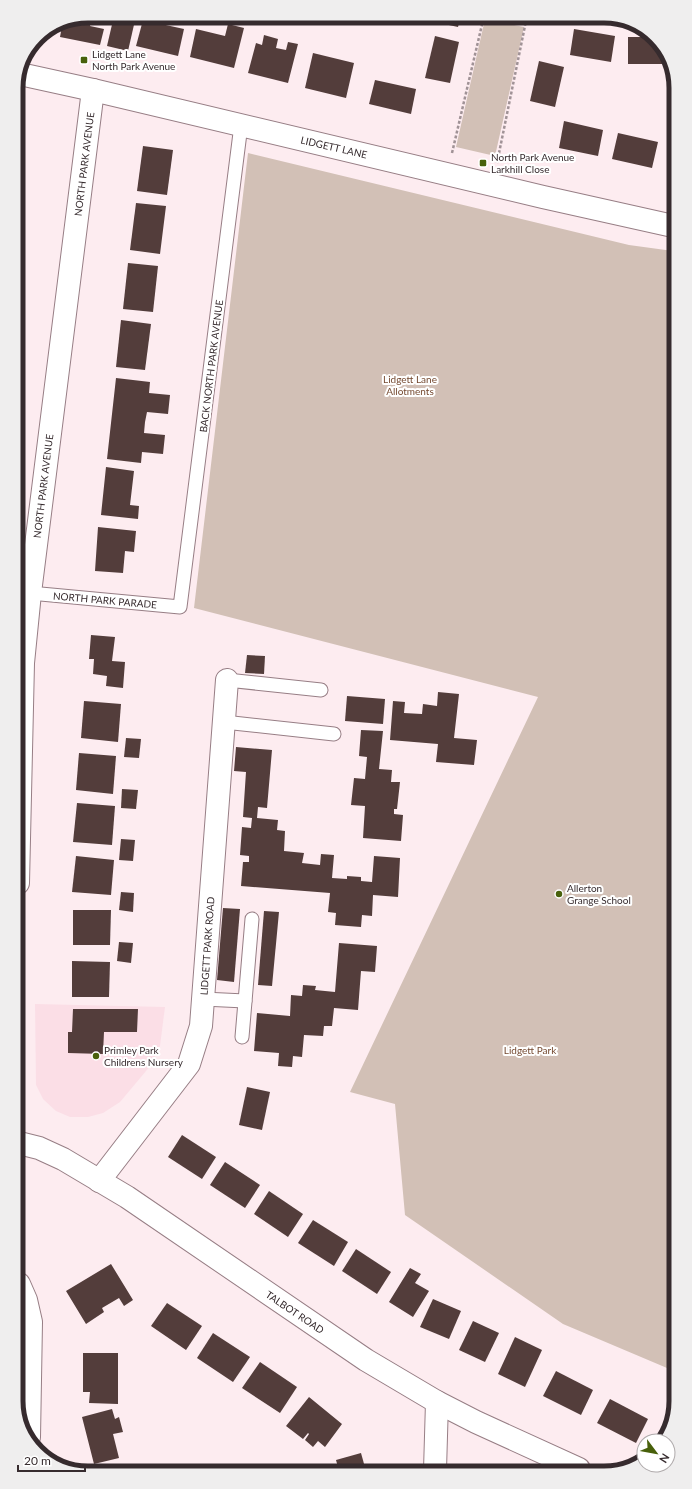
<svg xmlns="http://www.w3.org/2000/svg" width="692" height="1489" font-family="Lato,sans-serif">
  <style>
    .built { fill: #fbdee6 }
    .green { fill: #d2c0b6 }
    .building { fill: #533d3b }
    .lines { fill: none; stroke-linecap: round; stroke-linejoin: round }
    .service-casing { stroke: #977e85; stroke-width: 15 }
    .minor-casing { stroke: #977e85; stroke-width: 24 }
    .tertiary-casing { stroke: #977e85; stroke-width: 24 }
    .path { stroke: #a09296; stroke-width: 2.5; stroke-dasharray: 3 2; stroke-linecap: butt }
    .service { stroke: #fff; stroke-width: 13 }
    .minor { stroke: #fff; stroke-width: 22 }
    .tertiary { stroke: #fff; stroke-width: 22 }
    .poi-dot { fill: #48600b; stroke: #fff; stroke-width: 1.5 }
    .labels { text-anchor: middle; stroke-width: 4; stroke-linejoin: round; paint-order: stroke }
    .poi-label { font-size: 10px; fill: #362b2e; stroke: #fff; text-anchor: start }
    .street-label { font-size: 10px; fill: #362b2e; stroke: #fff }
    .park-label { font-size: 10px; fill: #754a31; stroke: #fff }
    .rim { fill: none; stroke: #362b2e; stroke-width: 5 }
  </style>
  <rect width="100%" height="100%" fill="#fdecf0"/>
  <path class="built" d="M35 1004 165 1007 160 1046 151 1065 120 1102 103 1113 88 1117H70L56 1111 43 1099 36 1085Z"/>
  <g class="green">
    <path d="M485 19 524 27 495 156 456 147Z"/>
    <path d="M248 153 629 245 673 251 676 1369 667 1368 563 1324 405 1215 395 1104 350 1092 538 697 194 608Z"/>
  </g>
  <g class="building">
    <path d="M86 16 92 17 90 26 104 29 100 45 60 37 63 21Z"/>
    <path d="M114 16H136L128 51 107 46Z"/>
    <path d="M423 16H461L458 27 435 22 436 20Z"/>
    <path d="M143 20 184 29 178 56 136 46Z"/>
    <path d="M228 24 244 28 234 68 190 57 196 29 225 36Z"/>
    <path d="M574 29 615 36 611 62 570 55Z"/>
    <path d="M264 35 278 39 276 48 286 50 288 42 298 44 288 83 248 73 256 43 262 45Z"/>
    <path d="M435 36 459 42 450 83 425 78Z"/>
    <path d="M628 37H652L669 60V64H628Z"/>
    <path d="M313 53 354 63 346 98 305 88Z"/>
    <path d="M539 61 564 67 555 107 530 101Z"/>
    <path d="M375 80 416 89 411 114 369 104Z"/>
    <path d="M564 121 603 130 598 156 559 148Z"/>
    <path d="M618 133 658 142 652 168 612 159Z"/>
    <path d="M16 141 19 142 17 159H16Z"/>
    <path d="M143 146 173 150 167 195 137 191Z"/>
    <path d="M671 151H672V170H670Z"/>
    <path d="M136 203 166 206 160 254 130 250Z"/>
    <path d="M128 263 158 266 153 312 123 309Z"/>
    <path d="M121 320 151 324 145 370 116 367Z"/>
    <path d="M116 378 150 382 149 393 170 395 168 414 147 412 145 422 144 433 165 435 163 454 142 452 141 463 107 459Z"/>
    <path d="M106 467 134 471 130 505 139 506 138 519 101 515Z"/>
    <path d="M98 527 136 531 134 552 125 551 123 573 95 571Z"/>
    <path d="M91 635 115 637 112 661 125 662 123 688 106 686 107 676 93 674 94 659H89Z"/>
    <path d="M247 655 265 656 264 674 245 673Z"/>
    <path d="M438 692 459 694 454 738 477 740 474 765 436 762 438 744 390 740 393 701 405 702 404 713 422 714 423 704 437 706Z"/>
    <path d="M347 696 385 699 383 724 345 721Z"/>
    <path d="M84 701 121 704 118 742 81 738Z"/>
    <path d="M361 730 383 731 379 769 392 770 391 782H400L397 809H394V814L403 815 401 841 363 838 365 806 351 805 354 778 365 779 367 757 359 756Z"/>
    <path d="M126 738 141 739 139 758 124 757Z"/>
    <path d="M236 747 272 750 267 808 258 807 257 818 278 820 277 830 285 831 284 851 304 853 302 863 320 865 321 854 334 855 332 878 347 879V876L361 877V881L372 882 374 856 400 858 398 897 373 895 372 916 362 915 361 927 335 925 336 913 328 912 330 893 241 886 243 862H249V856L240 855 242 827 251 828 252 818 243 817 246 772 234 771Z"/>
    <path d="M79 753 116 756 113 794 76 790Z"/>
    <path d="M122 789 138 790 136 809 121 808Z"/>
    <path d="M77 803 115 806 112 845 73 842Z"/>
    <path d="M121 839 135 840 133 861 119 860Z"/>
    <path d="M76 856 114 860 111 895 72 892Z"/>
    <path d="M121 892 134 893 133 912 119 910Z"/>
    <path d="M223 908 240 909 234 982 217 980Z"/>
    <path d="M73 910H111L110 945H73Z"/>
    <path d="M264 911 279 912 272 986 258 985Z"/>
    <path d="M119 942 133 943 131 963 117 961Z"/>
    <path d="M339 943 377 946 375 972 361 971 358 1010 334 1008 332 1026H324L323 1036 304 1035 302 1057 293 1056 292 1067 278 1066 279 1053 254 1051 257 1013 290 1016 291 995 302 996 303 985 316 986 315 990 335 992Z"/>
    <path d="M72 961 110 962 109 997H72Z"/>
    <path d="M73 1009H138L137 1032H104L103 1054 68 1053V1032H72Z"/>
    <path d="M247 1087 270 1092 262 1130 239 1125Z"/>
    <path d="M182 1135 216 1157 202 1179 168 1157Z"/>
    <path d="M225 1162 260 1185 245 1208 210 1185Z"/>
    <path d="M269 1191 303 1214 288 1237 254 1214Z"/>
    <path d="M313 1220 348 1242 334 1266 298 1243Z"/>
    <path d="M356 1249 391 1272 377 1294 342 1271Z"/>
    <path d="M111 1264 133 1300 124 1306 119 1298 102 1308 104 1312 86 1324 66 1291Z"/>
    <path d="M410 1268 421 1274 415 1283 429 1291 413 1317 389 1302Z"/>
    <path d="M433 1299 461 1311 449 1339 420 1327Z"/>
    <path d="M167 1303 202 1326 186 1350 151 1326Z"/>
    <path d="M473 1321 499 1333 485 1362 459 1350Z"/>
    <path d="M213 1333 250 1357 233 1382 197 1358Z"/>
    <path d="M515 1337 542 1350 525 1387 498 1374Z"/>
    <path d="M83 1353H118V1404L89 1403 90 1392H83Z"/>
    <path d="M260 1362 297 1387 280 1413 242 1388Z"/>
    <path d="M556 1371 593 1390 581 1415 543 1396Z"/>
    <path d="M309 1397 342 1424 325 1447 318 1441 313 1447 305 1440 309 1434 308 1433 303 1439 286 1426Z"/>
    <path d="M610 1399 648 1419 636 1443 597 1423Z"/>
    <path d="M112 1409 115 1419 119 1417 123 1432 113 1434 119 1458 94 1464 82 1417Z"/>
    <path d="M664 1424 668 1426 663 1441H656Z"/>
    <path d="M361 1453 366 1471H339L336 1460Z"/>
    <path d="M135 1464 147 1472 130 1473Z"/>
  </g>
  <g class="lines">
    <defs>
      <g id="service">
        <path d="M30 593 180 607 241 125"/>
        <path d="M227 680 321 690"/>
        <path d="M224 722 334 734"/>
        <path d="M203 999 245 1001"/>
        <path d="M242 1037 252 919"/>
      </g>
      <g id="minor">
        <path d="M99 1181 189 1064 201 1026 227 680"/>
        <path d="M435 1470 437 1402"/>
      </g>
      <g id="tertiary">
        <path d="M20 74 93 90 543 197 673 226"/>
        <path d="M18 883 23 663 30 593 93 90"/>
        <path d="M19 1143 39 1148 63 1159 127 1197 366 1360 437 1402 476 1422 579 1469"/>
        <path d="M19 1284 26 1300 31 1322 29 1437"/>
      </g>
    </defs>
    <use href="#service" class="service-casing"/>
    <use href="#minor" class="minor-casing"/>
    <use href="#tertiary" class="tertiary-casing"/>
    <g class="path">
      <path d="M452 153 484 16"/>
      <path d="M497 163 527 16"/>
    </g>
    <use href="#service" class="service"/>
    <use href="#minor" class="minor"/>
    <use href="#tertiary" class="tertiary"/>
  </g>
  <g class="poi-dot">
    <rect x="80" y="56" width="8" height="8" rx="2"/>
    <rect x="479" y="159" width="8" height="8" rx="2"/>
    <circle cx="559" cy="894" r="4"/>
    <circle cx="96" cy="1056" r="4"/>
  </g>
  <g class="labels">
    <g class="poi-label">
      <text x="92" y="58">Lidgett Lane<tspan x="92" dy="12">North Park Avenue</tspan></text>
      <text x="491" y="161">North Park Avenue<tspan x="491" dy="12">Larkhill Close</tspan></text>
      <text x="567" y="892">Allerton<tspan x="567" dy="12">Grange School</tspan></text>
      <text x="104" y="1054">Primley Park<tspan x="104" dy="12">Childrens Nursery</tspan></text>
    </g>
    <g class="street-label">
      <text transform="translate(334 147) rotate(13)" y="4">LIDGETT LANE</text>
      <text transform="translate(84 164) rotate(-83)" y="4">NORTH PARK AVENUE</text>
      <text transform="translate(211 366) rotate(-83)" y="4">BACK NORTH PARK AVENUE</text>
      <text transform="translate(43 486) rotate(-83)" y="4">NORTH PARK AVENUE</text>
      <text transform="translate(105 600) rotate(5)" y="4">NORTH PARK PARADE</text>
      <text transform="translate(207 946) rotate(-86)" y="4">LIDGETT PARK ROAD</text>
      <text transform="translate(295 1312) rotate(34)" y="4">TALBOT ROAD</text>
    </g>
    <g class="park-label">
      <text x="410" y="383">Lidgett Lane<tspan x="410" dy="12">Allotments</tspan></text>
      <text x="530" y="1054">Lidgett Park</text>
    </g>
  </g>
  <path d="M0 0H692V1489H0ZM88 23H604A65 65 0 0 1 669 88V1401A65 65 0 0 1 604 1466H88A65 65 0 0 1 23 1401V88A65 65 0 0 1 88 23Z" fill="#efeeee" fill-rule="evenodd"/>
  <path class="rim" d="M88 23H604A65 65 0 0 1 669 88V1401A65 65 0 0 1 604 1466H88A65 65 0 0 1 23 1401V88A65 65 0 0 1 88 23Z"/>
  <g transform="translate(656 1453) rotate(122)"><circle r="19" fill="#ffffff" stroke="#afaaab"/>
  <path d="M0-3L7 15L0 10L-7 15Z" fill="#48600b"/>
  <text y="-6" font-size="11" font-weight="bold" text-anchor="middle" fill="#362b2e">N</text>
  </g>
  <path d="M18 1465v6h67v-6" fill="none" stroke="#362b2e" stroke-width="2"/>
  <text x="24" y="1465" font-size="12" fill="#362b2e" stroke="#ffffff" stroke-width="3" paint-order="stroke">20 m</text>
</svg>
